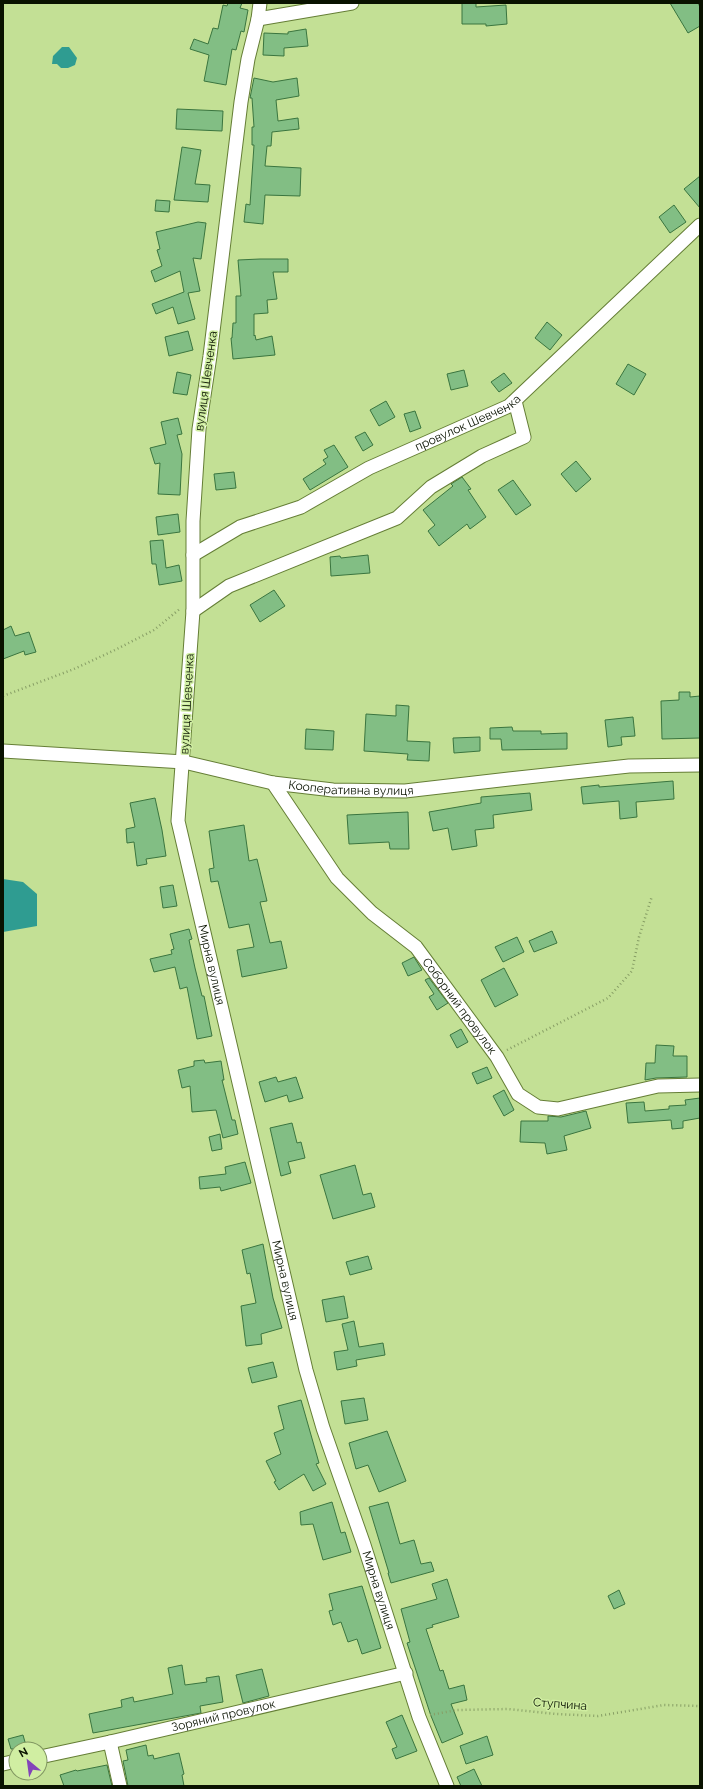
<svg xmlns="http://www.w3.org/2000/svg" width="703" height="1789" font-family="Raleway,sans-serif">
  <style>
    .water { fill: #2f9c91 }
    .building { fill: #82be84; stroke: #3a753f }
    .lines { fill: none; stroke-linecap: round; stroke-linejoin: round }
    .street-casing { stroke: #657e36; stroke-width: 15 }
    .path { stroke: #879e65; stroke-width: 2.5; stroke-dasharray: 1 3; stroke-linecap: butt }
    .street { stroke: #fff; stroke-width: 13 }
    .labels { text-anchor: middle; stroke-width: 3; stroke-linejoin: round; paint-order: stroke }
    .street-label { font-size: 12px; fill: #091200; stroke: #d0eea2 }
  </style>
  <rect width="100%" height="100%" fill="#c3e095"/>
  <g class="water">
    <path d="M62 47H69L77 58 75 65 68 68H61L57 64H52L53 56Z"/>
    <path d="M3 879 23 882 37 894V926L3 932Z"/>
  </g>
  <g class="building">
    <path d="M228 3H242L240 8 248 10 244 32 241 31 236 50 232 49 226 85 204 81 209 55 190 49 194 39 208 44 213 28 218 29 223 5 227 6Z"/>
    <path d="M462 3H476V7L506 5 507 24 486 26V24H462Z"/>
    <path d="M670 3H698L700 7V26L688 33Z"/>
    <path d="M306 29 308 46 284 48V56L263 55 264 33 288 34V32Z"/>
    <path d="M254 78 273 82 297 78 299 96 276 100 278 121 298 118 299 129 272 132 271 146H267L265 166 301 168 300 196 265 195 263 224 244 222 246 204 250 205 254 145H252V127H254L252 98H250Z"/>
    <path d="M177 109 223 111 222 131 176 129Z"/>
    <path d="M182 147 201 150 195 184 210 185 208 202 174 200Z"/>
    <path d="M700 176V208L684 189Z"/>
    <path d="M156 200 170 201 169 212 155 211Z"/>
    <path d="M674 205 686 222 670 233 659 217Z"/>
    <path d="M198 222 206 223 201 259 193 258 200 291 188 293 195 319 178 324 173 307 156 314 152 304 184 292 180 271 155 282 151 271 162 266 157 250 160 249 156 232Z"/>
    <path d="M260 259H288V272H273L277 299 267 300 268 313 254 314V336L255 335 256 340 272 336 275 355 233 359 231 338H232L233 323H236V296H241L238 260Z"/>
    <path d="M547 322 562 335 550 350 535 338Z"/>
    <path d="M188 331 193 350 169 356 165 337Z"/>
    <path d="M628 364 646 374 634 395 616 384Z"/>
    <path d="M464 370 468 386 451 390 447 374Z"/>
    <path d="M177 372 191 375 187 395 173 393Z"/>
    <path d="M504 373 512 383 499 392 491 382Z"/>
    <path d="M386 401 395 417 379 426 370 410Z"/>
    <path d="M415 411 421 428 410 432 404 414Z"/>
    <path d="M178 418 182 434 177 435 182 454 180 495 158 494 160 463 155 464 150 448 166 444 161 422Z"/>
    <path d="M365 432 373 445 363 451 355 437Z"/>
    <path d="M334 445 348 467 310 490 303 479 326 464 323 460 328 457 324 450Z"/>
    <path d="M576 461 591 479 576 492 561 474Z"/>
    <path d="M234 472 236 488 216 490 214 474Z"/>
    <path d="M462 477 471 489 468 490 486 517 470 529 467 524 439 546 428 531 435 525 423 510 453 486 451 484Z"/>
    <path d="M513 480 531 505 516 515 498 490Z"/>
    <path d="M178 514 180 532 158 535 156 517Z"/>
    <path d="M163 540 166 568 179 565 182 581 159 585 156 564H152L150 541Z"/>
    <path d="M368 555 370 573 331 576 330 557 340 556 341 558Z"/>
    <path d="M274 590 285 606 260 622 250 605Z"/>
    <path d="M11 626 15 636 29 632 36 652 25 655 24 651 3 659V630Z"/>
    <path d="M679 692H690V697L700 696V738L662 739 661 701 679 700Z"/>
    <path d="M396 705 409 706 407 741 430 742 429 761 407 760 408 754 364 751 366 714 396 716Z"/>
    <path d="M633 717 635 736 621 737 622 745 608 747 605 720Z"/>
    <path d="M512 727 513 731H541V734L567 733V749L502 750 501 739H490V728Z"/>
    <path d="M306 729 334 731 333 750 305 749Z"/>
    <path d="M480 737V751L454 753 453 738Z"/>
    <path d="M673 781 674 799 636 802 637 817 620 819 619 801 583 804 581 787 599 785V787Z"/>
    <path d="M530 793 532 810 493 815 494 828 475 830 477 846 452 850 448 828 433 831 429 812 481 803V797Z"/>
    <path d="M155 798 162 830 166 856 146 859 147 864 137 866 134 842 127 843 126 829 135 827 130 803Z"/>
    <path d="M408 812 409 849H390L389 842 349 844 347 815Z"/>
    <path d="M244 825 249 861 257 859 267 901 260 902 270 943 281 941 287 968 242 977 237 950 254 947 249 924 229 928 218 881 211 882 209 869 214 868 209 831Z"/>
    <path d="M173 885 177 906 163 908 160 887Z"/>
    <path d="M189 929 192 939 189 940 195 968 202 996H204L212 1036 197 1039 187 987 180 989 175 967 154 972 150 959 172 954 171 950 174 949 170 934Z"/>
    <path d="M552 931 557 943 534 952 529 941Z"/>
    <path d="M517 937 524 952 503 962 495 947Z"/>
    <path d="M414 957 422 970 408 976 402 963Z"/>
    <path d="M504 968 518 995 495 1007 481 980Z"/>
    <path d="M429 978 448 1003 437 1010 429 997 434 994 425 980Z"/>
    <path d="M461 1029 468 1042 457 1048 450 1035Z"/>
    <path d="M656 1045 674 1046 673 1056H687V1077L656 1078 645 1080 646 1063H655Z"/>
    <path d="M204 1060 205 1063 221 1061 224 1080H222L232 1120H235L238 1134 223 1138 216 1110 192 1112 190 1086 182 1088 178 1070 194 1066V1061Z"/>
    <path d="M487 1067 492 1078 477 1084 472 1073Z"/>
    <path d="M276 1077 278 1082 296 1077 303 1098 289 1102 287 1095 265 1102 259 1082Z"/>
    <path d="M504 1090 514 1110 504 1116 493 1096Z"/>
    <path d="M700 1098V1118L683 1121V1128L672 1129 671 1120 628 1123 626 1103 644 1102 645 1111 669 1109V1106L686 1105 685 1100Z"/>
    <path d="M586 1111 591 1128 564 1136 567 1150 547 1154 545 1143 520 1142 521 1121H548V1116L561 1117Z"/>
    <path d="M292 1123 297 1143 301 1142 305 1158 288 1162 291 1173 281 1176 270 1128Z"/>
    <path d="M220 1134 222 1149 212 1151 209 1137Z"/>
    <path d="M245 1162 251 1183 221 1191 220 1187 200 1189 199 1177 226 1174 225 1167Z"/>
    <path d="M355 1165 363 1195 371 1193 375 1207 333 1219 320 1175Z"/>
    <path d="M263 1244 273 1298 282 1328 261 1334 262 1344 246 1346 241 1306 256 1303 250 1273 247 1274 242 1250Z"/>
    <path d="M368 1256 372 1269 350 1275 346 1262Z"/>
    <path d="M344 1296 348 1318 326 1322 322 1300Z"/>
    <path d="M354 1321 359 1347 383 1343 385 1355 356 1360 357 1366 337 1370 334 1352 348 1350 342 1324Z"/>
    <path d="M273 1362 277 1377 252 1383 248 1368Z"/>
    <path d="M364 1398 368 1420 345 1424 341 1401Z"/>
    <path d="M301 1400 319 1463 316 1464 326 1484 313 1491 304 1474 279 1490 274 1482 276 1481 266 1461 281 1454 274 1433 284 1429 278 1406Z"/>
    <path d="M387 1431 406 1481 379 1492 368 1465 356 1469 349 1443Z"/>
    <path d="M332 1502 341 1533 345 1532 351 1552 323 1560 313 1524 301 1525 300 1512Z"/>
    <path d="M388 1502 400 1544 414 1540 421 1564 431 1562 434 1571 391 1583 388 1573H389L369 1507Z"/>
    <path d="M447 1579 459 1617 432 1625 433 1627 426 1629 440 1671 443 1670 449 1689 464 1685 467 1700 451 1704 463 1734 442 1743 431 1716 407 1643 410 1642 401 1609 437 1599 432 1584Z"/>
    <path d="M362 1586 381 1648 362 1654 357 1639 348 1642 341 1622 333 1625 329 1611 333 1610 329 1594Z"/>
    <path d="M619 1590 625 1604 614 1609 608 1596Z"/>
    <path d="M182 1665 185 1685 207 1682 206 1678 219 1676 223 1702 200 1706 201 1713 93 1733 89 1714 122 1707 121 1700 133 1697 134 1702 173 1694 168 1668Z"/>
    <path d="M262 1669 269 1696 243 1703 236 1675Z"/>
    <path d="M402 1715 417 1751 396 1759 392 1749 397 1747 386 1722Z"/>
    <path d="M23 1735 27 1749H11L8 1739Z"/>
    <path d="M487 1736 493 1755 466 1764 460 1746Z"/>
    <path d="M146 1745 148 1756 153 1755 154 1759 179 1753 184 1774 182 1775 184 1786H128L123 1761 128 1760 126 1750Z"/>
    <path d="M107 1765 112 1786H64L60 1775 76 1770 77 1771Z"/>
    <path d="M474 1769 482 1786H461L457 1777Z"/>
  </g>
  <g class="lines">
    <defs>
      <g id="street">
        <path id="s1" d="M260 3 258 19 248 59 241 102 210 356 199 429 193 521V611L178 821 306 1370 323 1428 364 1545 419 1717 447 1786"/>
        <path d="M258 19 352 3"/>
        <path id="s2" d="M193 555 240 527 301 507 369 468 509 406 700 225"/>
        <path d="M193 611 229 586 397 518 431 487 482 456 524 437 515 401"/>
        <path id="s3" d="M3 751 184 762 273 783 333 790 405 791 509 779 629 766 700 765"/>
        <path id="s4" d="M273 783 337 878 372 913 416 947 497 1057 518 1094 538 1107 558 1109 658 1086 700 1085"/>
        <path d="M110 1742 120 1786"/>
        <path id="s5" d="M40 1757 110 1742 406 1673"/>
        <path d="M3 1764 16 1761"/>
      </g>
    </defs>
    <use href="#street" class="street-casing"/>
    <g class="path">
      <path d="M3 696 74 669 115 650 154 630 181 608"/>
      <path d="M507 1050 608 998 632 971 639 937 652 896"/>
      <path d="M430 1715 457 1710 508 1709 556 1714 598 1716 664 1705 700 1706"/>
    </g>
    <use href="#street" class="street"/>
  </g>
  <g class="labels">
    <g class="street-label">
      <text transform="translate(206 381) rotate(-82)" y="4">вулиця Шевченка</text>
      <text dy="4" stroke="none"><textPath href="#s2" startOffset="306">провулок Шевченка</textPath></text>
      <text transform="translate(187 704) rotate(-87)" y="4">вулиця Шевченка</text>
      <text dy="4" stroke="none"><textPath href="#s3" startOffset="351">Кооперативна вулиця</textPath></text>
      <text dy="4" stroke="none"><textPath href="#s1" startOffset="971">Мирна вулиця</textPath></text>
      <text dy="4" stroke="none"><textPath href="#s4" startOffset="293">Соборний провулок</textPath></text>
      <text dy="4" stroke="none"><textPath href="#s1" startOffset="1295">Мирна вулиця</textPath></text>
      <text dy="4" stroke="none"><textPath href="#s1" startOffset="1619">Мирна вулиця</textPath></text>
      <text transform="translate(560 1704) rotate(4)" y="4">Ступчина</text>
      <text dy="4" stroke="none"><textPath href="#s5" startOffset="188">Зоряний провулок</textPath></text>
    </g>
  </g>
  <rect width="703" height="1789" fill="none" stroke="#091200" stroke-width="8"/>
  <g transform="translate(28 1761) rotate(331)"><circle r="19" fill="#d0eea2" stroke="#809661"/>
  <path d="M0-3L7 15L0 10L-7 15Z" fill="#8244b9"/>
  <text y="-6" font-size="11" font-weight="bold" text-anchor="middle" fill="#091200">N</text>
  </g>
</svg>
